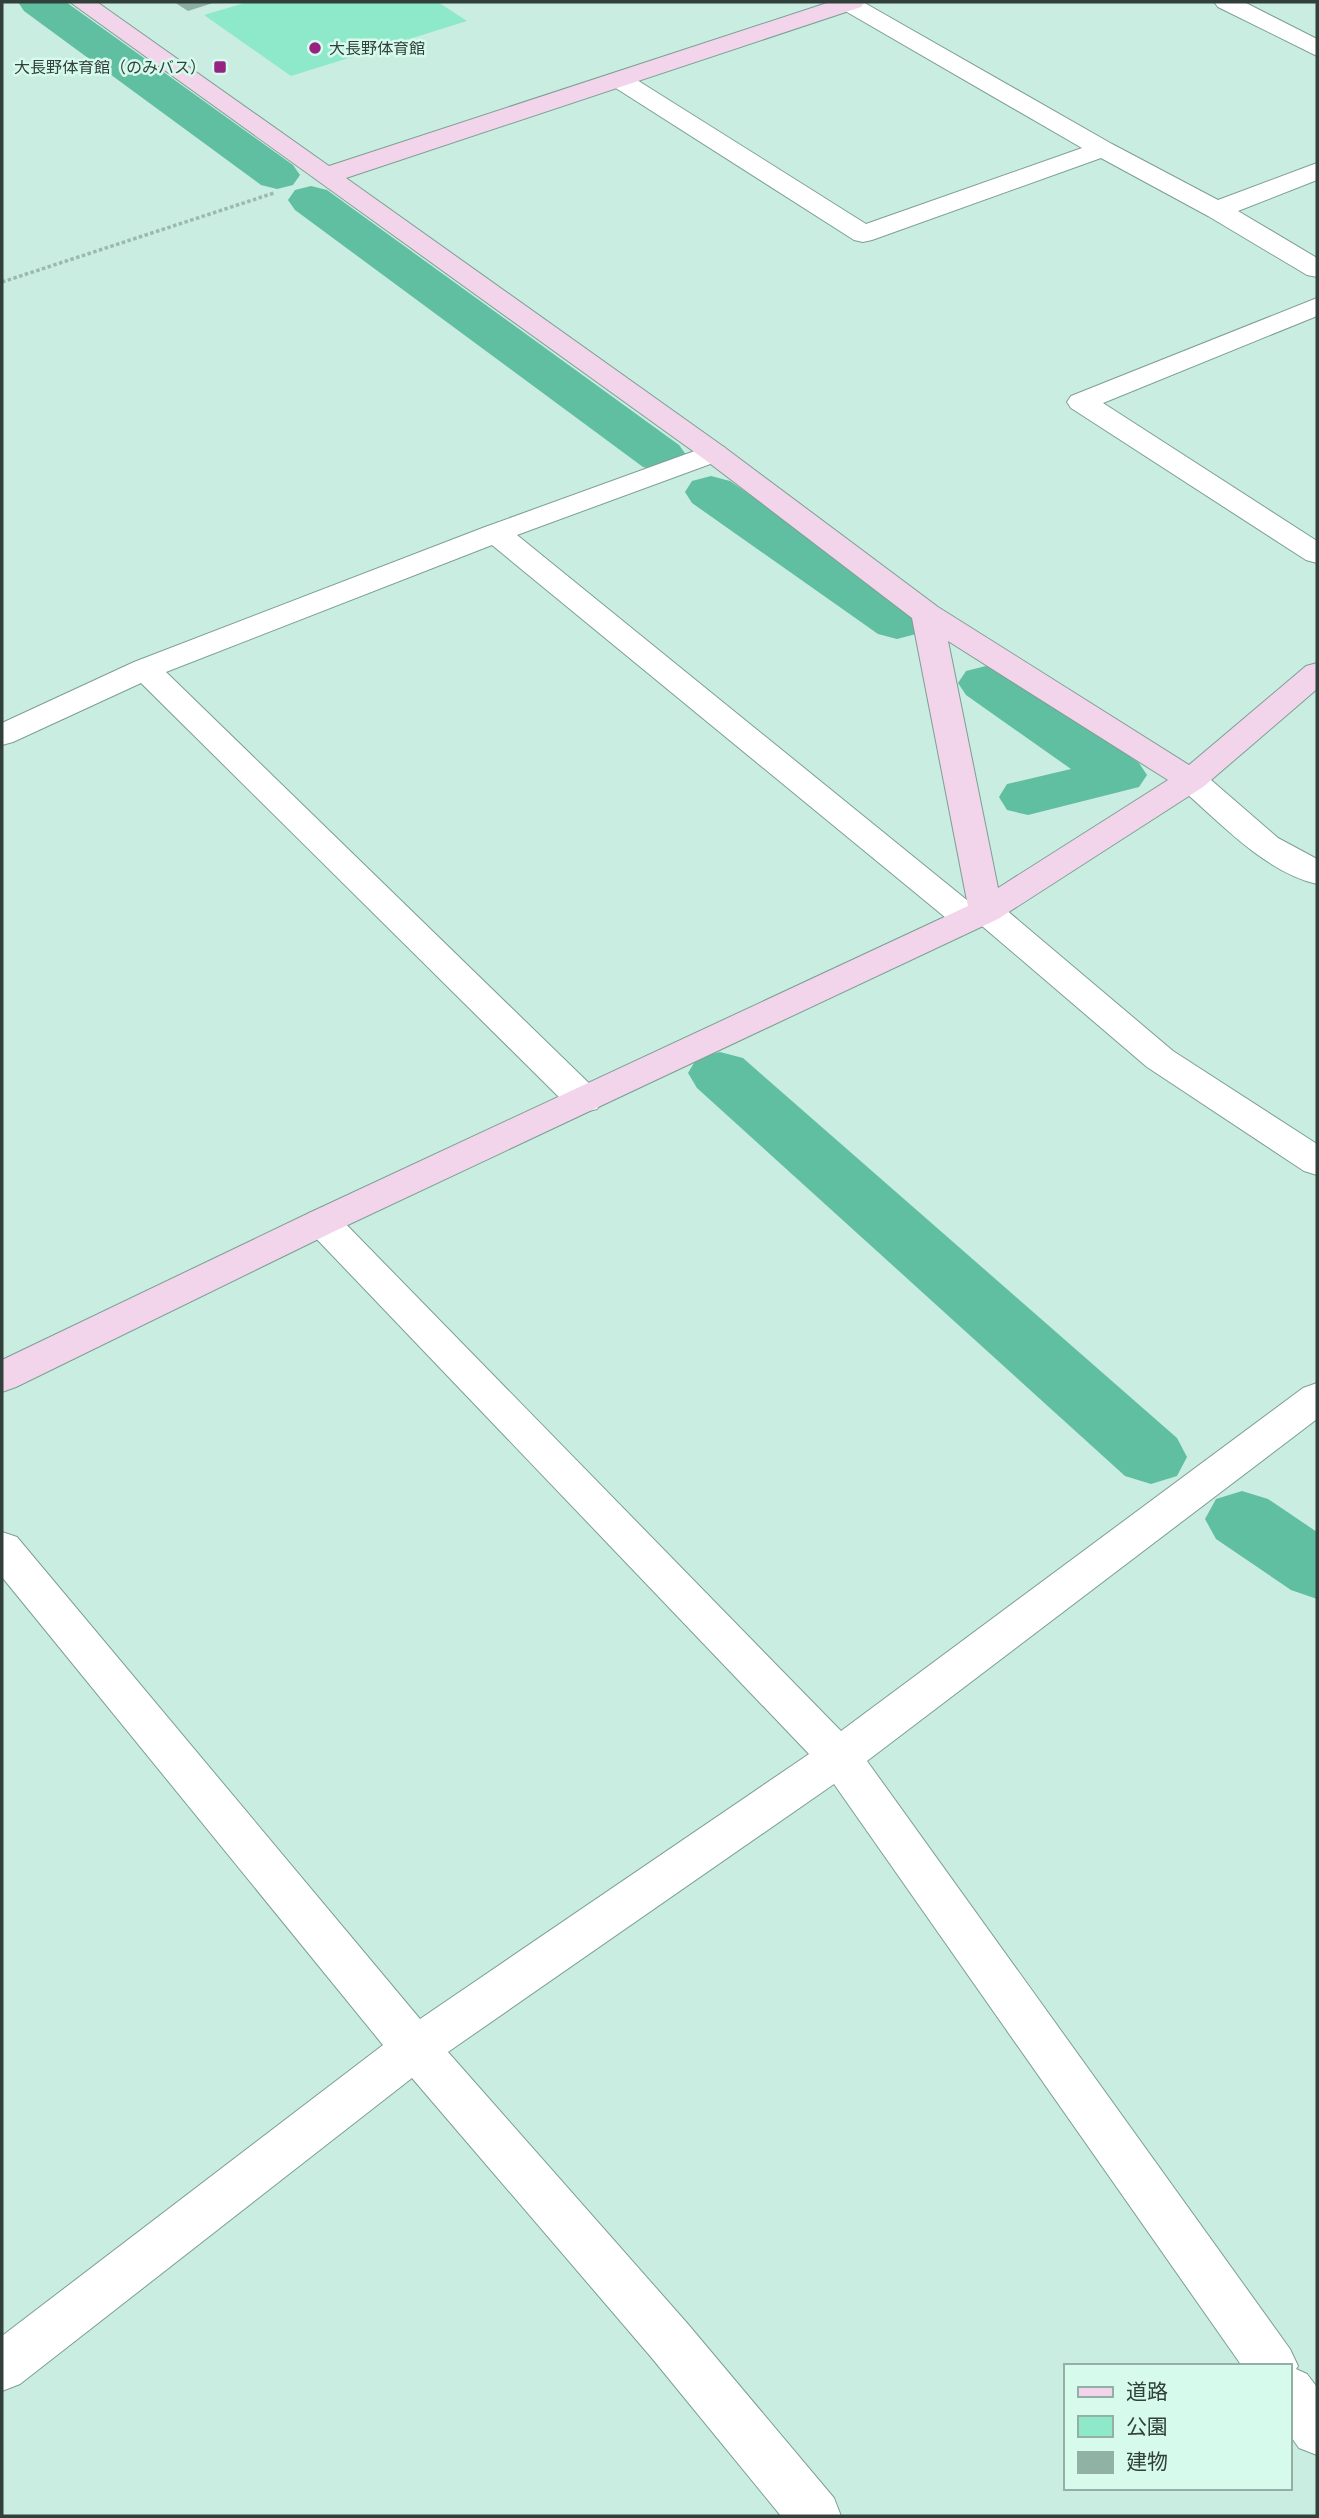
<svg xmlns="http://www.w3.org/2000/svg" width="1319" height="2518" font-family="Rubik,'Noto Sans JP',sans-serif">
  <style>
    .green { fill: #8ee8ca }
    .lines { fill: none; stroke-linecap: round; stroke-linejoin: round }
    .canal { fill: #60bea1; fill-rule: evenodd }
    .building { fill: #8fb2a5 }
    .street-casing { stroke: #7d9f93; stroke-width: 2 }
    .secondary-casing { stroke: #7d9f93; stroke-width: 2 }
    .path { stroke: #9bb9ae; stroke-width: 3.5; stroke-dasharray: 3.5 2.5; stroke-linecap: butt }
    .street { fill: #fff; fill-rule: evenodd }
    .secondary { fill: #f2d4eb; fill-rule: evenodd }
    .poi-dot { fill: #962381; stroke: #d6fbed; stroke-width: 2.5 }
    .labels { text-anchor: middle; stroke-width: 5; stroke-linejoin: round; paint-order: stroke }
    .far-poi-label { font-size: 16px; fill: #32403b; stroke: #d6fbed; text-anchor: start }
  </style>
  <rect width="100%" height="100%" fill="#c9ede0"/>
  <path class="green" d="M248 2H438L467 21 291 76 204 15Z"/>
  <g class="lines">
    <g class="canal">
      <path d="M18 2H66L293 165 300 175 293 185 277 189 261 185 24 11Z"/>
      <path d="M311 186 327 190 679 445 687 456 679 467 661 472 643 467 295 210 288 200 295 190Z"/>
      <path d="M711 476 730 481 916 610 925 622 916 634 897 639 878 634 692 503 685 492 692 481Z"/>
      <path d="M986 666 1006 671 1139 763 1147 775 1139 787 1028 815 1007 810 999 797 1007 784 1071 769 966 695 958 683 966 671Z"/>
      <path d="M720 1052 743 1058 1177 1438 1187 1457 1177 1476 1151 1484 1125 1476 697 1088 688 1073 697 1058Z"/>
      <path d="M1242 1491 1268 1499 1317 1532V1599L1291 1590 1216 1539 1205 1519 1216 1499Z"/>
    </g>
  </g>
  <path class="building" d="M174 2H216L188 11Z"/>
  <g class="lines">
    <defs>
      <g id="street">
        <path d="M837 2H863L1112 144 1218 200 1317 163V180L1238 211 1317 258V277L1307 275 1208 216 1101 158 872 240 863 242 854 240 611 85 608 80 611 75 620 73 629 75 866 224 1082 148 840 8Z"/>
        <path d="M1214 2H1244L1317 39V56L1218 7Z"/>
        <path d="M1317 298V316L1103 403 1317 541V563L1306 560 1071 408 1067 402 1071 396Z"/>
        <path d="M714 444 724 447 729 453 724 459 517 535 973 905 986 900 998 903 1173 1051 1317 1144V1175L1304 1171 1147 1067 982 926 969 930 957 927 492 545 166 672 597 1091 602 1100 597 1109 584 1112 571 1109 141 683 13 742 2 745V723L134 662 485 527Z"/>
        <path d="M1191 770 1203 773 1278 838 1317 859V884C1263 871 1220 822 1179 787L1175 780 1179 773Z"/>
        <path d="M322 1209 335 1213 841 1731 1303 1388 1317 1383V1419L867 1761 1290 2349 1298 2366 1296 2369 1307 2374 1317 2387V2455L1299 2448 1289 2434V2366H1242L834 1784 448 2052 687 2323 834 2498 841 2516H781L651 2357 412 2078 20 2384 2 2391V2336L383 2045 2 1577V1532L17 1537 420 2019 809 1754 309 1231 303 1222 309 1213Z"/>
      </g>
      <path id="secondary" d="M70 2H97L329 166 830 2H865L861 7 346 178 724 447 938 607 1189 765 1306 666 1317 663V689L1203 787 998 919 335 1231 16 1387 2 1392V1360L309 1213 968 906 912 618 704 459ZM948 641 1168 780 998 888Z"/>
    </defs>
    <use href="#street" class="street-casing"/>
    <use href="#secondary" class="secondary-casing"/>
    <path class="path" d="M2 282 274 193"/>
    <use href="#street" class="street"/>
    <use href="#secondary" class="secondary"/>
  </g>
  <g class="poi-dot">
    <circle cx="315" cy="48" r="7"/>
    <rect x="213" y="60" width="14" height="14" rx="3.5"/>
  </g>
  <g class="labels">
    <g class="far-poi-label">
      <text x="329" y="54">大長野体育館</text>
      <text x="206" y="73" text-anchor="end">大長野体育館（のみバス）</text>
    </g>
  </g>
  <rect width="1319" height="2518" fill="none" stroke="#32403b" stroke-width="7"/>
  <rect x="1064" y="2364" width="228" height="126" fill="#d6fbed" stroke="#94b0a6" stroke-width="2"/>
  <rect x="1078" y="2387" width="35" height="10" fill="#f2d4eb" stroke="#94b0a6" stroke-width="2"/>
  <text x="1126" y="2399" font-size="21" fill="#32403b">道路</text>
  <rect x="1078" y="2416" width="35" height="21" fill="#8ee8ca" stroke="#94b0a6" stroke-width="2"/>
  <text x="1126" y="2434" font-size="21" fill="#32403b">公園</text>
  <rect x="1078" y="2452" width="35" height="21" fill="#8fb2a5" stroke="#94b0a6" stroke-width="2"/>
  <text x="1126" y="2469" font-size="21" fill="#32403b">建物</text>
</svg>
